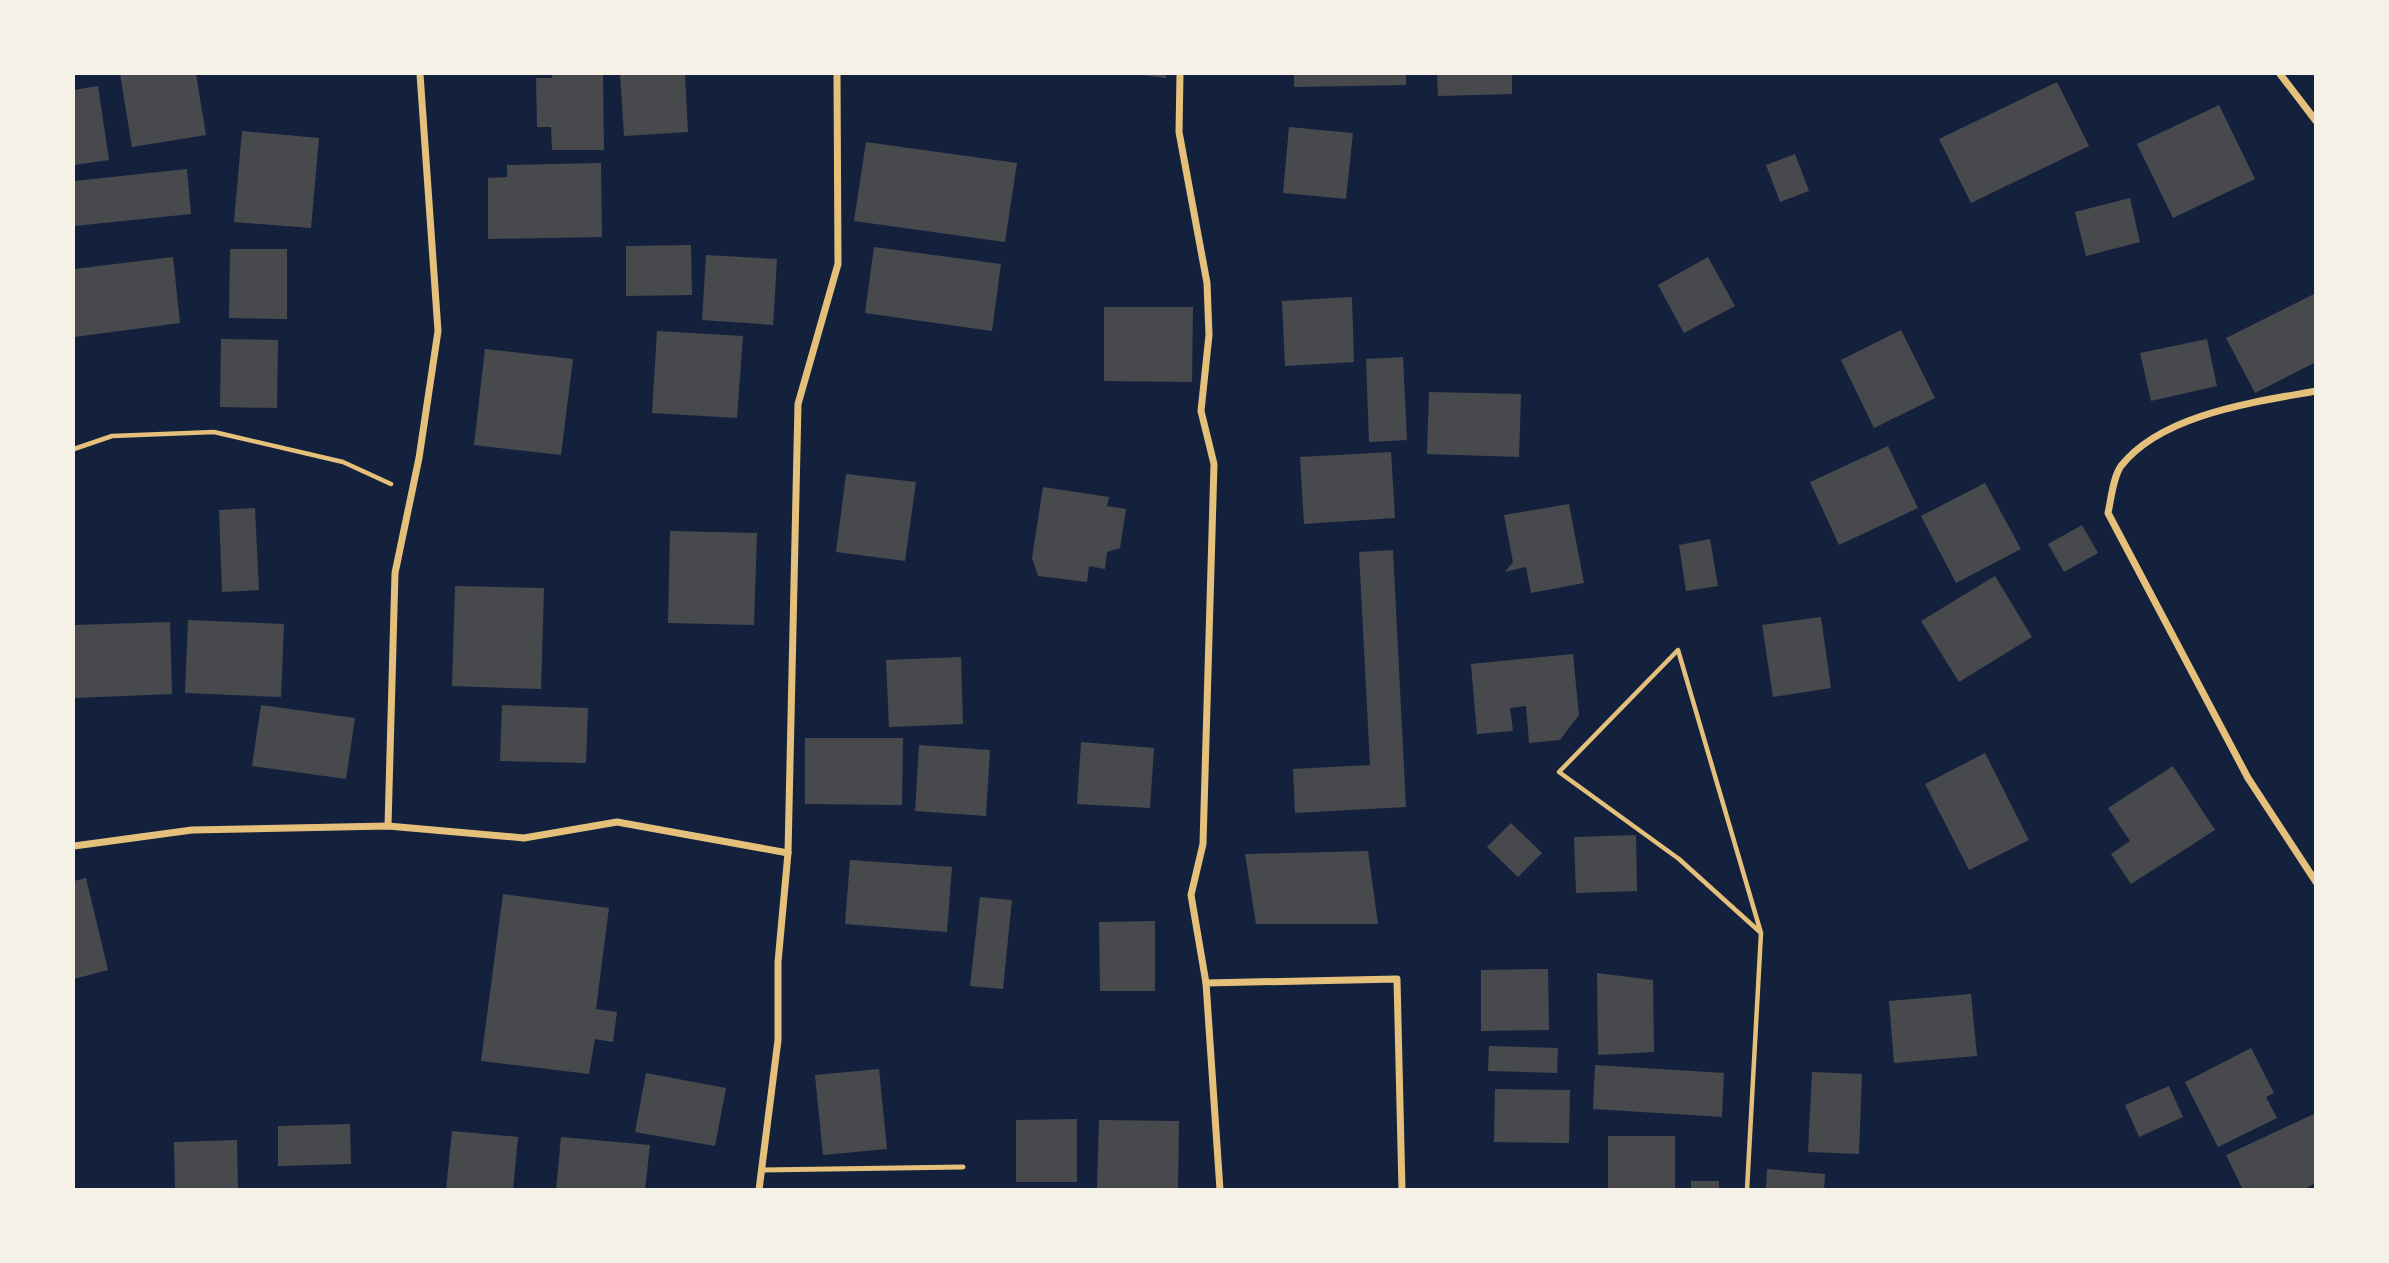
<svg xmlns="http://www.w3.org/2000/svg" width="2389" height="1263" font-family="'Alegreya Sans',sans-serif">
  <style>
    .building { fill: #48494c }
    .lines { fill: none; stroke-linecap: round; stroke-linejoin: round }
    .path { stroke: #e5c07b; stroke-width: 4.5 }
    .service { stroke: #e5c07b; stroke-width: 5 }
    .minor { stroke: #e5c07b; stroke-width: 7 }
  </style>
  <rect width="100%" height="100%" fill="#14213d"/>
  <g class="building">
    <path d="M120 74H196L206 135 132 147Z"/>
    <path d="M552 74H603L604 150H552L551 127H537L536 78H552Z"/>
    <path d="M620 74H685L688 132 624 136Z"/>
    <path d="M1133 74H1166V78Z"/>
    <path d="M1294 74H1406V85L1294 87Z"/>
    <path d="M1437 74H1512V94L1438 96Z"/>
    <path d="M2057 82 2089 146 1971 203 1939 139Z"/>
    <path d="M98 86 109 160 74 165V90Z"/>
    <path d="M2219 105 2255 179 2173 218 2137 144Z"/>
    <path d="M1289 127 1353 133 1346 199 1283 193Z"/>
    <path d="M242 131 319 138 311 228 234 222Z"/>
    <path d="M866 142 1017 163 1005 242 854 221Z"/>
    <path d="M1795 154 1809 191 1780 202 1766 165Z"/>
    <path d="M601 163 602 237 488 239V178L507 177V165Z"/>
    <path d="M187 169 191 214 74 226V181Z"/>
    <path d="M2130 198 2140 242 2086 256 2075 212Z"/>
    <path d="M691 245 692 295 626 296V246Z"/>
    <path d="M874 247 1001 264 992 331 865 313Z"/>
    <path d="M230 249H287V319L229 318Z"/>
    <path d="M706 255 777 259 773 325 702 320Z"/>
    <path d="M173 257 180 323 74 337V269Z"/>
    <path d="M1708 257 1735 306 1684 333 1658 285Z"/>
    <path d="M2316 293V362L2255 393 2226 338Z"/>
    <path d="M1352 297 1354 362 1285 366 1282 301Z"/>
    <path d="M1104 307H1193L1192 382 1104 381Z"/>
    <path d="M1901 330 1935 398 1874 428 1841 360Z"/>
    <path d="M657 331 743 336 737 418 652 413Z"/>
    <path d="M221 339 278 340 277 408 220 407Z"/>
    <path d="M2207 339 2217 386 2151 401 2140 353Z"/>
    <path d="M485 349 573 359 561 455 474 445Z"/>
    <path d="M1403 357 1407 440 1369 442 1366 359Z"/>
    <path d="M1429 392 1521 394 1519 457 1427 454Z"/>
    <path d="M1888 446 1918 508 1839 545 1810 482Z"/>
    <path d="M1391 452 1395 518 1304 524 1300 457Z"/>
    <path d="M846 474 916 482 905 561 836 552Z"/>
    <path d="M1985 483 2021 549 1956 583 1921 516Z"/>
    <path d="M1043 487 1109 497 1107 506 1126 509 1120 548 1107 552 1105 569 1089 566 1087 582 1038 576 1032 558Z"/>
    <path d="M1569 504 1584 583 1531 593 1526 567 1505 572 1513 562 1504 515Z"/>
    <path d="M255 508 259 590 222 592 219 510Z"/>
    <path d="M2082 525 2098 553 2064 572 2048 544Z"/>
    <path d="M670 531 757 533 754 625 668 623Z"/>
    <path d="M1710 539 1718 586 1686 591 1679 545Z"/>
    <path d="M1393 550 1406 807 1295 813 1293 769 1370 765 1359 552Z"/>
    <path d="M1995 576 2032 637 1959 682 1921 621Z"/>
    <path d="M455 586 544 588 541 689 452 686Z"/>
    <path d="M1821 617 1831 688 1773 697 1762 625Z"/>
    <path d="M188 620 284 624 281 697 185 693Z"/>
    <path d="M170 622 172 694 74 698V625Z"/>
    <path d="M1573 654 1579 715 1560 740 1529 743 1526 706 1510 708 1513 731 1477 734 1471 664Z"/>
    <path d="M961 657 963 724 889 727 886 660Z"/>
    <path d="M261 705 355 718 346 779 252 766Z"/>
    <path d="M502 705 588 708 586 763 500 761Z"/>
    <path d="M805 738H903L902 805 805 804Z"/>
    <path d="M1081 742 1154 748 1150 808 1077 804Z"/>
    <path d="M919 745 990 750 986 816 915 811Z"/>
    <path d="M1985 753 2029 840 1969 870 1925 784Z"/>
    <path d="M2173 766 2215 830 2131 884 2111 854 2130 841 2108 808Z"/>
    <path d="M1511 823 1542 853 1518 877 1487 847Z"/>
    <path d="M1636 835 1637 891 1576 893 1574 837Z"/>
    <path d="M1368 851 1378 924H1256L1245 854Z"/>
    <path d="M850 860 952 867 947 932 845 924Z"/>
    <path d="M86 878 108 970 74 979V881Z"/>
    <path d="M503 894 609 908 596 1009 617 1012 613 1042 595 1039 589 1074 481 1061Z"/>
    <path d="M980 897 1012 900 1003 989 970 986Z"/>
    <path d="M1155 921V991H1100L1099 922Z"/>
    <path d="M1548 969 1549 1030 1481 1031V970Z"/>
    <path d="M1597 973 1653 980 1654 1052 1598 1055Z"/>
    <path d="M1971 994 1977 1056 1894 1063 1889 1001Z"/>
    <path d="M1489 1046 1558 1048 1557 1073 1488 1071Z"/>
    <path d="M2251 1048 2274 1093 2266 1097 2277 1118 2218 1147 2185 1082Z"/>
    <path d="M1595 1065 1724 1073 1722 1117 1593 1109Z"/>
    <path d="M879 1069 887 1149 823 1155 815 1075Z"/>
    <path d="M1812 1072 1862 1074 1859 1154 1808 1152Z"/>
    <path d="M646 1073 726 1088 715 1146 635 1132Z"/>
    <path d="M2169 1086 2183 1117 2139 1137 2125 1105Z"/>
    <path d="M1495 1089 1570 1090 1569 1143 1494 1142Z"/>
    <path d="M2316 1113V1183L2302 1190H2243L2226 1155Z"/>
    <path d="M1077 1119V1182H1016V1120Z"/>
    <path d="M1099 1120 1179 1121 1178 1190H1097Z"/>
    <path d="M350 1124 351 1164 278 1166V1126Z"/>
    <path d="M452 1131 518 1137 513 1190H446Z"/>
    <rect x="1608" y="1136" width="67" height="54"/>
    <path d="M561 1137 650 1145 645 1190H556Z"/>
    <path d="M237 1140 238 1190H175L174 1142Z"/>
    <path d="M1767 1169 1825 1174 1824 1190H1766Z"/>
    <rect x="1691" y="1181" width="28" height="9"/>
  </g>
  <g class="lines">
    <g class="path">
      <path d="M74 449 112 436 214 432 343 462 391 484"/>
      <path d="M1747 1190 1761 933 1678 650 1559 772 1679 859 1761 933"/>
    </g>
    <path class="service" d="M761 1170 963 1167"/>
    <g class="minor">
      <path d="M1180 74 1179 132 1207 283 1209 335 1201 411 1214 464 1203 844 1191 895 1206 983"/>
      <path d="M2280 74 2316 121"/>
      <path d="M2316 391C2255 402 2162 414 2121 466 2113 477 2111 500 2108 513L2248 778 2316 882"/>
      <path d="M388 826 395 573 419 458 438 331 420 74"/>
      <path d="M74 846 192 830 388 826 524 838 617 822 788 853"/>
      <path d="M759 1190 778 1040V962L788 853 798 404 838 264 837 74"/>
      <path d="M1220 1190 1206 983 1397 979 1402 1190"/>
    </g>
  </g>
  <rect width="2389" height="1263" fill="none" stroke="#f6f1e7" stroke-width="150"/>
</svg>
